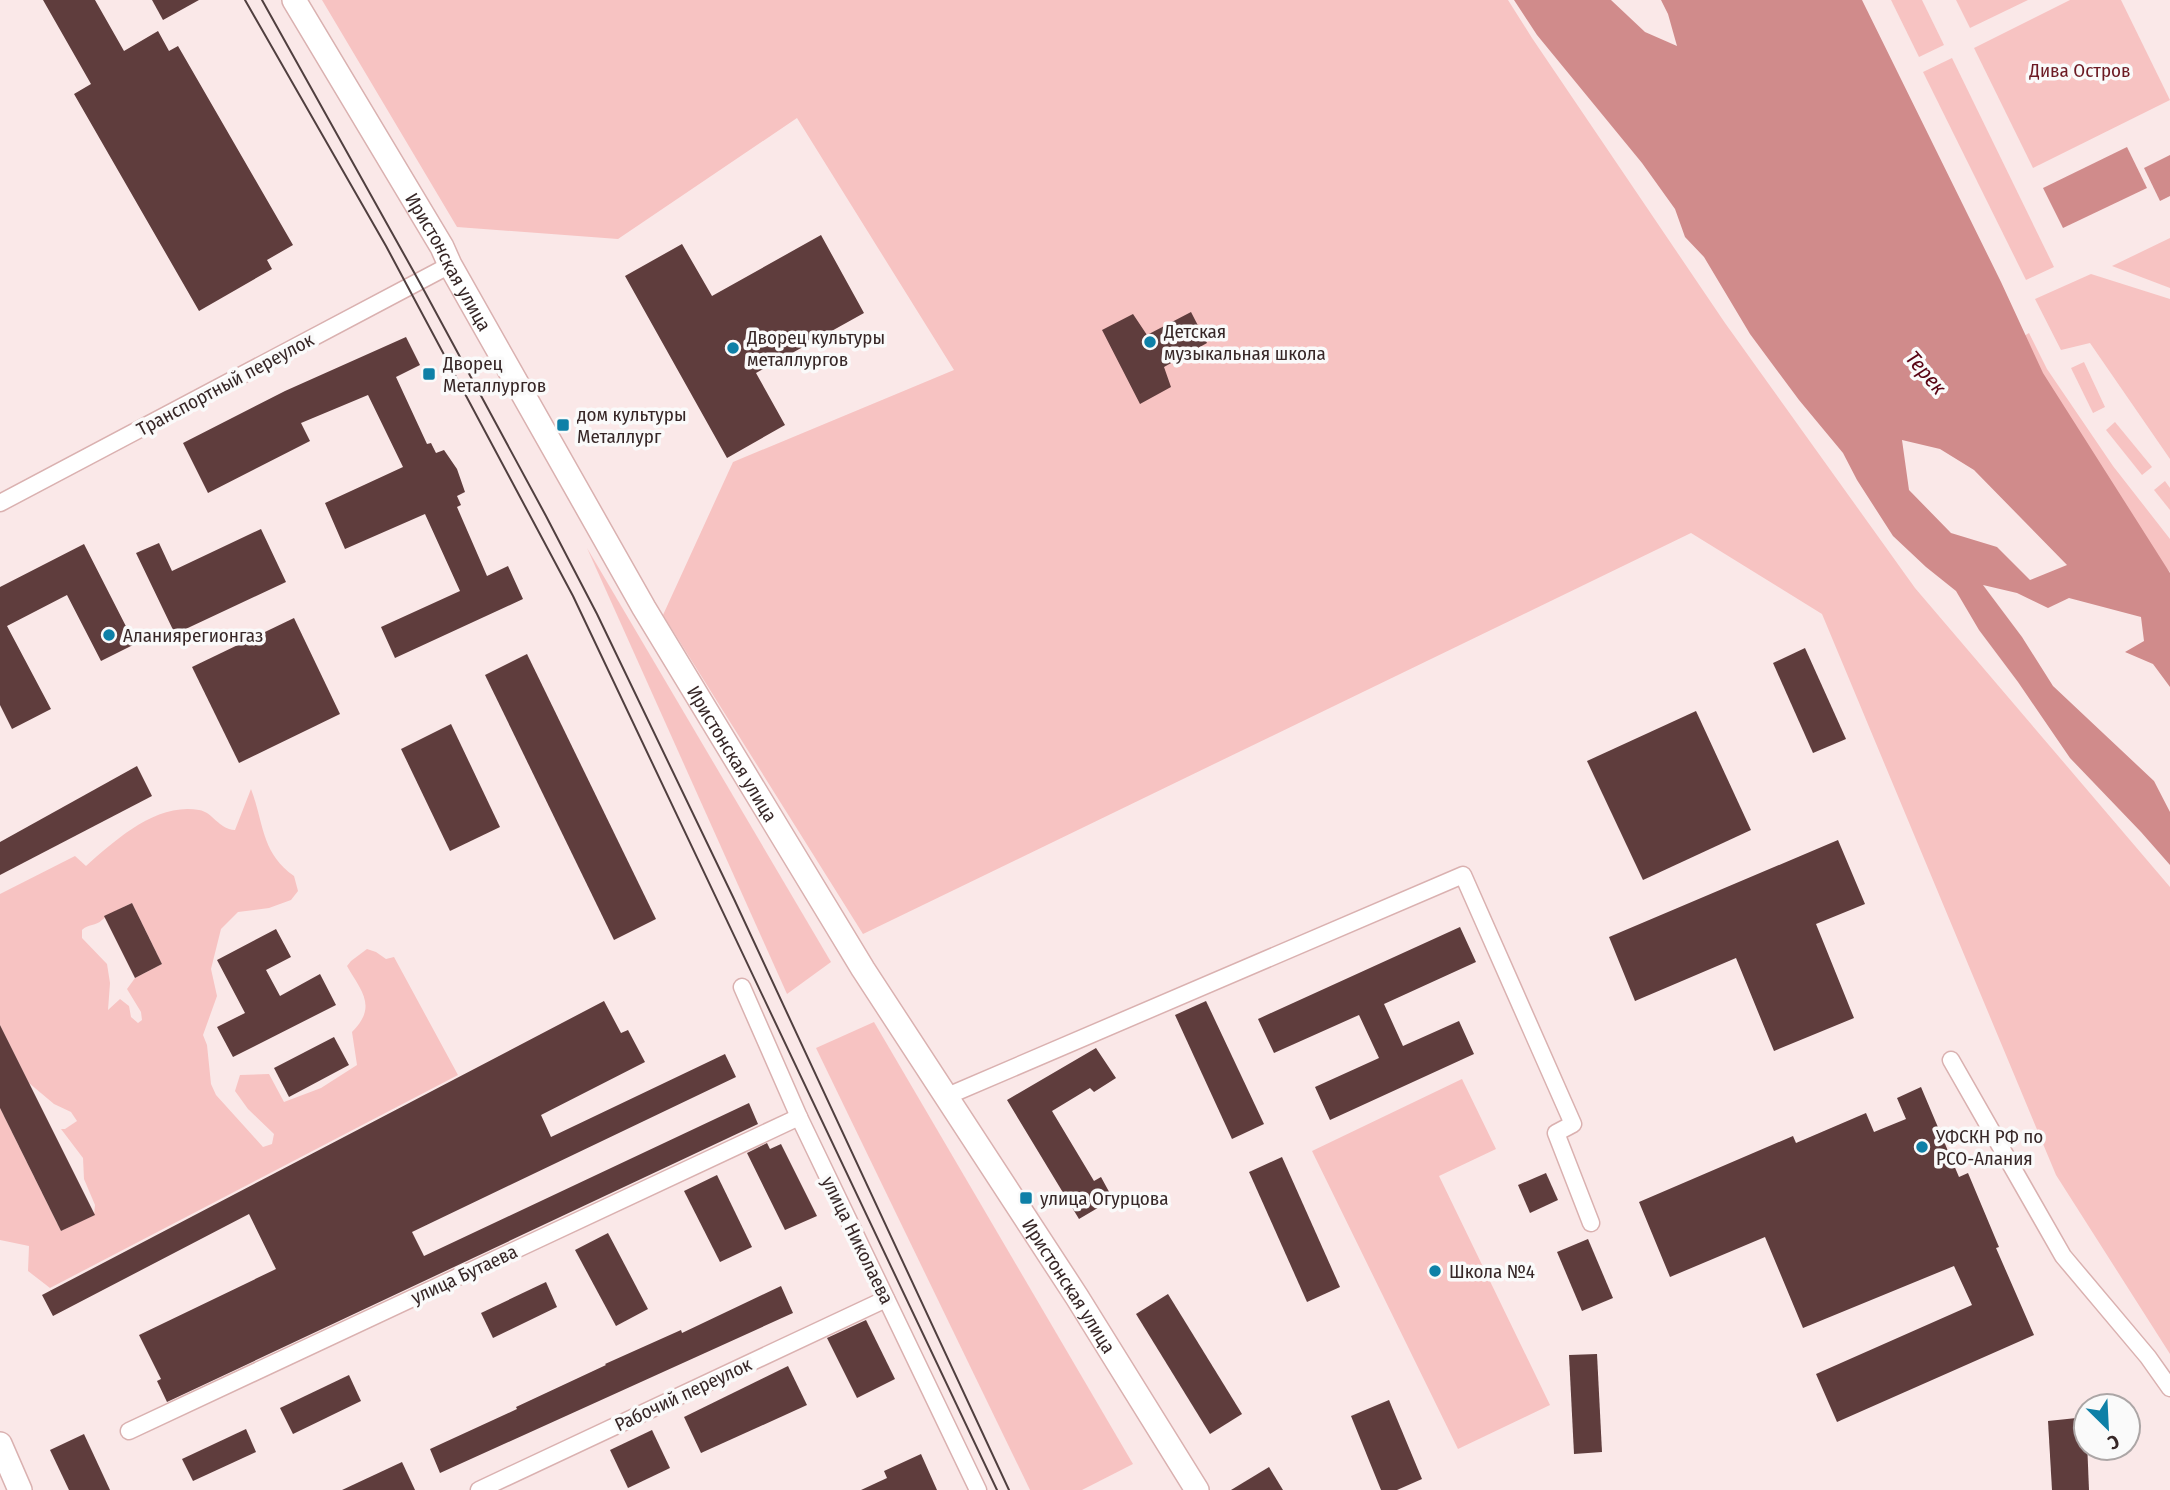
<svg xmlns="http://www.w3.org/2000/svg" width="2170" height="1490" font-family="'Fira Sans Condensed',sans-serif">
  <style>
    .green { fill: #f7c3c2; fill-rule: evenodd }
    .water { fill: #d08b8b; fill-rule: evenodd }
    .building { fill: #5f3d3d }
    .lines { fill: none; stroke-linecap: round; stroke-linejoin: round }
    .minor-casing { stroke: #dab1b0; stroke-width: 19 }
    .secondary-casing { stroke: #dab1b0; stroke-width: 26 }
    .minor { stroke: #fff; stroke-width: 16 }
    .secondary { stroke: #fff; stroke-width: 23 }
    .tram { stroke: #503f3f; stroke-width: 2 }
    .poi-dot { fill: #0e80a7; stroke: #fafafa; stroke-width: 2.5 }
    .labels { text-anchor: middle; stroke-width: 7; stroke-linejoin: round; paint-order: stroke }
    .park-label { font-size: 19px; fill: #6c1a23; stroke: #fafafa }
    .street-label { font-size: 19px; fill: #372727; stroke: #fafafa }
    .poi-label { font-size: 19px; fill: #372727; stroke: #fafafa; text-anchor: start }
    .water-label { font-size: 21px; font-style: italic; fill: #580313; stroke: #fafafa }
  </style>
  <rect width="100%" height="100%" fill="#fae8e8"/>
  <g class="green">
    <path d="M322 0H1508L1532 38 1725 323 1915 588 2170 887V1354L2056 1175 1822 614 1691 533 863 934 663 615 733 462 954 370 797 118 618 239 457 227Z"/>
    <path d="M1891 0H1922L1944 45 1919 57Z"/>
    <path d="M1956 0H2028L1970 28Z"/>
    <path d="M2070 0H2121L2170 100 2033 168 1974 48Z"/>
    <path d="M1952 58 2054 267 2026 280 1923 72Z"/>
    <path d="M2170 238V288L2112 266Z"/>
    <path d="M2091 274 2170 299V459L2090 343 2061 350 2035 299Z"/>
    <path d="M2029 333 2047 369 2113 466 2170 539V572L2150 551 2011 344Z"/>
    <path d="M2084 362 2105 407 2093 413 2071 368Z"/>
    <path d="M2115 422 2152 467 2142 475 2106 430Z"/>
    <path d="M2165 481 2170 488V510L2154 490Z"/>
    <path d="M587 548 831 962 787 994Z"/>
    <path d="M251 789C264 823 261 853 294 876L298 891 291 900 269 908 238 912 221 929 211 969 217 996 203 1035 207 1045 211 1084 216 1095 263 1147 272 1144 274 1134 248 1109 235 1091 240 1075 269 1074 284 1102 321 1088 357 1065 352 1032C378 1006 361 991 347 966L351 961 367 949 376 952 386 959 394 957 458 1075 50 1288 28 1271 29 1246 0 1240V1108L61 1231 94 1215 95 1205 84 1179 83 1158 61 1129H65L77 1121 71 1112 54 1104 29 1083 0 1025V894L75 856 86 866C115 840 157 802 199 810 213 812 218 829 235 830ZM132 903 162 964 135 978 127 989 141 1012 142 1020 138 1023 131 1017 129 1006 120 999 108 1010 110 983 107 964 82 938V930C88 924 96 926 102 920 111 913 121 908 132 903Z"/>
    <path d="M874 1022 1133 1464 1082 1490H1030L816 1048Z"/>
    <path d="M1462 1079 1496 1149 1439 1176 1550 1405 1458 1449 1312 1151Z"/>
  </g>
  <g class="water">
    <path d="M1514 0H1611L1645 32 1677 46 1668 14 1661 0H1862L2001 282 2043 373 2170 573V687L2153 664 2125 652 2144 641 2141 617 2069 598 2048 608 2017 593 1983 585 2022 637 2053 686 2154 781 2170 812V865L2141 832 2070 758 2018 682 1979 630 1956 591 1926 567 1893 536 1857 480 1843 453 1799 400 1750 334 1704 257 1685 237 1675 209 1642 163 1537 35ZM1902 440 1940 449 1974 470 2067 565 2030 580 1997 547 1951 533 1909 490Z"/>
    <path d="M2127 147 2147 188 2063 228 2043 188Z"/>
    <path d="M2170 155V196L2160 201 2144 168Z"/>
  </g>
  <g class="building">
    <path d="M43 0H95L124 51 158 31 169 51 178 46 293 245 267 260 272 269 199 311 74 94 91 84Z"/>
    <path d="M152 0H199L163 20Z"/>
    <path d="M821 235 864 313 756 373 785 425 727 458 625 276 682 244 712 296Z"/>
    <path d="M1191 312 1207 343 1164 367 1171 387 1140 404 1102 330 1133 314 1147 335Z"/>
    <path d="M406 337 420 365 396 377 427 444 431 443 436 453 444 450 457 469 465 492 457 496 461 505 457 507 487 576 508 566 523 599 395 658 381 627 460 591 425 514 345 549 325 503 403 467 368 395 301 423 310 441 208 493 183 443 285 391Z"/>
    <path d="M261 529 286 582 175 634 136 553 159 543 172 571Z"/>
    <path d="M84 544 135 644 101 661 67 595 7 626 51 709 12 729 0 705V587Z"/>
    <path d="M294 618 340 714 239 763 192 667Z"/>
    <path d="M1805 648 1846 739 1813 753 1773 663Z"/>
    <path d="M527 654 656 919 614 940 485 675Z"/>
    <path d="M1696 711 1751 830 1643 880 1587 761Z"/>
    <path d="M451 724 500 827 450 851 401 749Z"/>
    <path d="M137 766 152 796 0 875V842Z"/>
    <path d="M1838 840 1865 904 1816 924 1854 1018 1774 1051 1736 958 1635 1001 1609 937Z"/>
    <path d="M132 903 162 964 135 978 104 916Z"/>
    <path d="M1460 927 1476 962 1384 1004 1403 1046 1459 1021 1474 1054 1330 1120 1315 1087 1379 1058 1359 1015 1274 1053 1258 1019Z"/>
    <path d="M276 929 291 957 266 970 280 996 320 974 336 1005 233 1057 217 1027 245 1013 217 960Z"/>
    <path d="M604 1001 621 1033 628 1030 645 1062 541 1115 551 1137 725 1054 736 1077 412 1232 424 1256 749 1103 758 1124 167 1402 157 1381 161 1379 139 1335 276 1269 249 1214 53 1316 42 1295Z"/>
    <path d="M1206 1001 1264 1124 1232 1139 1175 1015Z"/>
    <path d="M0 1025 95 1215 61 1231 0 1108Z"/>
    <path d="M334 1037 349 1065 289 1097 274 1068Z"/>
    <path d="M1096 1048 1116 1078 1094 1092 1090 1088 1052 1111 1094 1181 1101 1177 1113 1199 1079 1219 1007 1100Z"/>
    <path d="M1921 1087 1959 1177 1968 1173 1999 1247 1996 1248 2034 1335 1837 1422 1816 1374 1972 1305 1954 1266 1803 1328 1765 1237 1670 1277 1639 1202 1793 1136 1796 1143 1866 1113 1874 1132 1906 1119 1897 1098Z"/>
    <path d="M767 1143 770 1149 781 1144 817 1216 785 1230 747 1153Z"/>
    <path d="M1282 1157 1340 1287 1307 1302 1249 1172Z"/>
    <path d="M1546 1173 1558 1200 1530 1213 1518 1185Z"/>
    <path d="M717 1175 752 1247 720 1262 684 1191Z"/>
    <path d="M608 1233 648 1309 616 1326 575 1250Z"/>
    <path d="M1588 1239 1613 1298 1582 1311 1557 1252Z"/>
    <path d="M546 1282 557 1307 493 1338 481 1313Z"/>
    <path d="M781 1286 793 1313 440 1473 430 1449 517 1409 516 1407 606 1365 605 1364 681 1330 682 1333Z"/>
    <path d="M1168 1294 1242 1414 1210 1434 1136 1314Z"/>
    <path d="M866 1320 895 1379 857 1398 827 1338Z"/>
    <path d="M1597 1354 1602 1452 1574 1454 1569 1355Z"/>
    <path d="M788 1366 807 1405 701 1453 684 1417Z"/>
    <path d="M349 1375 361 1401 293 1434 280 1408Z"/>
    <path d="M1389 1400 1422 1479 1397 1490H1381L1351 1416Z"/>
    <path d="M2086 1417 2089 1490H2052L2048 1421Z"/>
    <path d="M246 1429 256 1452 193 1481 182 1459Z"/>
    <path d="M652 1430 670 1468 628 1488 610 1450Z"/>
    <path d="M84 1434 110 1490H69L50 1450Z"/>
    <path d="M921 1454 937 1490H861L887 1478 884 1471Z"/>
    <path d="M402 1462 415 1490H342Z"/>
    <path d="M1269 1467 1283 1490H1231Z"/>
  </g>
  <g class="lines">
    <defs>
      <g id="minor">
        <path d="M0 503 450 265"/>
        <path d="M742 987 799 1117 978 1490"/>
        <path d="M1951 1060 2063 1256 2148 1357 2170 1388"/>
        <path d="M945 1097 1463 875 1573 1124 1556 1133 1591 1223"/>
        <path d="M129 1431 799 1117"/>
        <path d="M479 1490 886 1299"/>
      </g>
      <g id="secondary">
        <path id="s1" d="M294 0 442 247 450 265 644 608 863 969 1077 1297 1197 1490"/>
        <path d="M0 1444 20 1490"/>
      </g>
    </defs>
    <use href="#minor" class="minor-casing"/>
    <use href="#secondary" class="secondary-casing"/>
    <use href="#minor" class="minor"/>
    <use href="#secondary" class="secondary"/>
    <g class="tram">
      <path d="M245 0 386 246 573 596 997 1490"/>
      <path d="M262 0 420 283 546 516 597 614 734 899 1009 1490"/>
    </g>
  </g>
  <g class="poi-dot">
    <circle cx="1150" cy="342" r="7"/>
    <circle cx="733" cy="348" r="7"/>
    <rect x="422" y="367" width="14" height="14" rx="3.5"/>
    <rect x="556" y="418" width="14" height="14" rx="3.5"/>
    <circle cx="109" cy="635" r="7"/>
    <circle cx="1922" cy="1147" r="7"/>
    <rect x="1019" y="1191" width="14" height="14" rx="3.5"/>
    <circle cx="1435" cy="1271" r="7"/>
  </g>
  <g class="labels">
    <g class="park-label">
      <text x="2080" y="77">Дива Остров</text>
    </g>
    <g class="street-label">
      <text dy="7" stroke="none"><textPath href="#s1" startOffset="304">Иристонская улица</textPath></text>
      <text transform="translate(225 384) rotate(-28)" y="7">Транспортный переулок</text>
      <text dy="7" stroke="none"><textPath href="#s1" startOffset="872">Иристонская улица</textPath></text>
      <text transform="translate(858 1240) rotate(64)" y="7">улица Николаева</text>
      <text transform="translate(464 1274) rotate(-25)" y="7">улица Бутаева</text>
      <text dy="7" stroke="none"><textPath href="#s1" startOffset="1502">Иристонская улица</textPath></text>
      <text transform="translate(683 1394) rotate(-25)" y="7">Рабочий переулок</text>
    </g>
    <g class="poi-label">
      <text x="1164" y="338">Детская<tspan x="1164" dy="22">музыкальная школа</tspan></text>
      <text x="747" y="344">Дворец культуры<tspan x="747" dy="22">металлургов</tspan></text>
      <text x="443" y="370">Дворец<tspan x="443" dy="22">Металлургов</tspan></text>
      <text x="577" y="421">дом культуры<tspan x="577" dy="22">Металлург</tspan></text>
      <text x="123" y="642">Аланиярегионгаз</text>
      <text x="1936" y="1143">УФСКН РФ по<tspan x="1936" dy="22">РСО-Алания</tspan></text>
      <text x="1040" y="1205">улица Огурцова</text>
      <text x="1449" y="1278">Школа №4</text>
    </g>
    <g class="water-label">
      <text transform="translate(1926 373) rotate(49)" y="7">Терек</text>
    </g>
  </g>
  <g transform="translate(2107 1427) rotate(156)"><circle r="33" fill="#fafafa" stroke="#aca6a6" stroke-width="2"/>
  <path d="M0-5L12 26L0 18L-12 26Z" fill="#0e80a7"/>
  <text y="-10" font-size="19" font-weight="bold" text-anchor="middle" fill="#372727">С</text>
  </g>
</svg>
